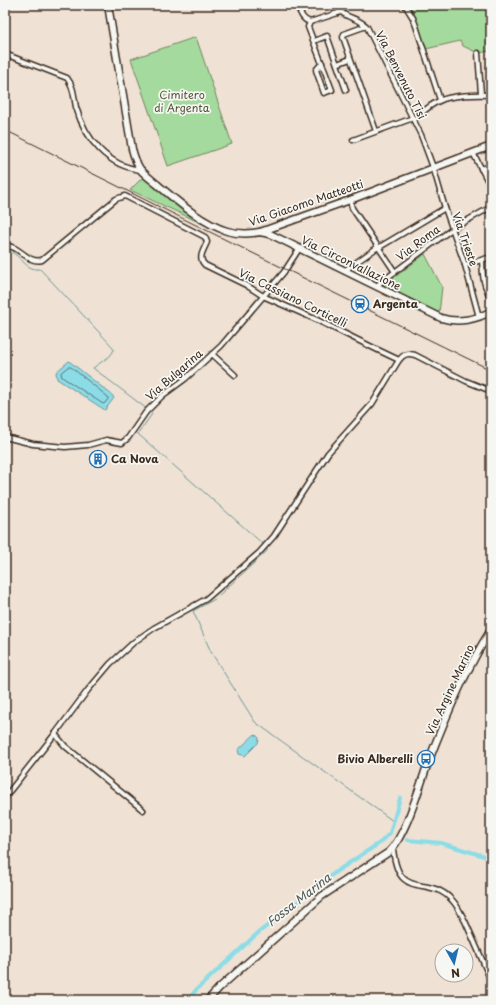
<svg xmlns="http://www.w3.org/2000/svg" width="496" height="1005" font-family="'Playpen Sans',sans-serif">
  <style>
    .green { fill: #a4da9d; stroke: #70825e }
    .water { fill: #8cdce7; stroke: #6c9597 }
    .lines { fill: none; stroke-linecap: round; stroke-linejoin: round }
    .shore { stroke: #5b716e; stroke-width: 1 }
    .stream { stroke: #6c9597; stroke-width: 1 }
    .canal { stroke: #8cdce7; stroke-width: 4 }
    .street-casing { stroke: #3b2a1e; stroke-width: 7 }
    .secondary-casing { stroke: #3b2a1e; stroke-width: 9 }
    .street { stroke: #f6f6f2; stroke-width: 4 }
    .secondary { stroke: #f6f6f2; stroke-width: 6 }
    .rail { stroke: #3b2a1e; stroke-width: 1 }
    .labels { text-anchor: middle; stroke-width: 3.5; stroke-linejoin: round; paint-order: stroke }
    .street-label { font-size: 11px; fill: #3b2a1e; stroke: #f6f6f2 }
    .park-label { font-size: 11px; fill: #55563e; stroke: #f6f6f2 }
    .poi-label { font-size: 11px; font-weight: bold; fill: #3b2a1e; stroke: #f6f6f2; text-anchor: start }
    .water-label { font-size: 12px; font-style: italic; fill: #4f5650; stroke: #f6f6f2 }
  </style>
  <rect width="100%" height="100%" fill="#efe2d4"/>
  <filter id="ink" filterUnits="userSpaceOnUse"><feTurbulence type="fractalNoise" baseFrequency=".025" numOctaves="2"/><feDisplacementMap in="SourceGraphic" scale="8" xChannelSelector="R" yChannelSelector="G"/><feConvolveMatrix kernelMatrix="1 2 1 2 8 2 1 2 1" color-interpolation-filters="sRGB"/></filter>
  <g filter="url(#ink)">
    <g class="green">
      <path d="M409 5H491V51L478 53 463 46 460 41 426 49 414 13Z"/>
      <path d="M196 37 232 144 168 166 131 59Z"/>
      <path d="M144 176 205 225 130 190Z"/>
      <path d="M425 254 442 287 439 314 383 286Z"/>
    </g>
    <g class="water">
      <path d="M69 361 112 395 114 398 105 410 57 379 56 372Z"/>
      <path d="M255 734 259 738 258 743 245 756 239 754 238 750Z"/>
    </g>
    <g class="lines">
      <path class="shore" d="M68 367H71L108 397V399L105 403 103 404 62 377 61 373Z"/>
      <g class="stream">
        <path d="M5 251C21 251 23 271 40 269L111 345 114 350 110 356 93 368 147 409"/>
        <path d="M150 411 152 414 138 434 264 545"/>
        <path d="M267 547V551L215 599 193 611 211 652 255 722 393 821"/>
      </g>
      <g class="canal">
        <path d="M408 840 441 843 491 858"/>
        <path d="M188 1000 196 990 258 933 337 871 381 842 390 833 400 798"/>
      </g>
      <defs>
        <g id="street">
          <path d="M297 5C300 12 302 20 310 22L341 12"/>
          <path d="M336 5C344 20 357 16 367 27L421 135 434 170 445 208 465 265 479 317"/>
          <path d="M405 5 413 18 416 26 440 100"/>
          <path d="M310 22 308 27 332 90 324 93 316 70 322 63"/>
          <path d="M366 26 344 34 343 37 376 131"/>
          <path d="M314 41 327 36 346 90"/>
          <path d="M478 53 481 94"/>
          <path d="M5 54 67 78C74 86 74 98 76 107 85 139 108 167 142 170"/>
          <path d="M337 64 350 59"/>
          <path d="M414 120C422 113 429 105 439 101 451 95 477 94 491 95"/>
          <path d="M353 140 413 118"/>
          <path d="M473 153 491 187"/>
          <path d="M481 169 491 166"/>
          <path d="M350 200 352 208 395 272"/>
          <path d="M5 246C20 245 27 264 42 260L116 199 125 196 205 237 207 242C204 250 197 258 205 265L246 285 263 296 317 320 378 350 399 360"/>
          <path d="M378 248 445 208"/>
          <path d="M482 260C483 272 482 286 491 295"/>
          <path d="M465 265 491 257"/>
          <path d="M344 271 378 247"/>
          <path d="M376 286 452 229 491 207"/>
          <path d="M488 293 491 301"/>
          <path d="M212 354 235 375"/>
          <path d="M5 437 33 444 65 447 88 445 106 440 122 443 128 438 146 412 162 396 185 379 221 346 284 272 299 249"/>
          <path d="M55 734 65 746 143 810"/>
          <path d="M5 797 55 734 88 690 110 664 134 642 154 628 206 599 259 553 274 536 328 453 372 404 399 360C404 354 407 353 415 355L466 381 491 391"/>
          <path d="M393 849C399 903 427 873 452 900 458 906 461 914 465 921 474 941 483 961 491 981"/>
        </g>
        <g id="secondary">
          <path d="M108 5 132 149C134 156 136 163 140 169 145 175 152 180 158 185 177 201 203 224 227 231 238 234 249 234 260 232L350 200 491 146"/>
          <path d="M260 232 270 234 441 318C457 323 477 320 491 311"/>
          <path d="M208 1000 219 988 322 896 389 852C406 835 419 788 428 763 445 718 465 670 491 630"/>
        </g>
      </defs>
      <use href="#street" class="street-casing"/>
      <use href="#secondary" class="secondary-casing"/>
      <use href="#street" class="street"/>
      <use href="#secondary" class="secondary"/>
      <path class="rail" d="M5 130 224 239 491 370"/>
    </g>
  </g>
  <defs>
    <symbol id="station-ring" viewBox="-11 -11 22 22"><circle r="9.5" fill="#f6f6f2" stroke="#1f6fb2" stroke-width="1.5"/><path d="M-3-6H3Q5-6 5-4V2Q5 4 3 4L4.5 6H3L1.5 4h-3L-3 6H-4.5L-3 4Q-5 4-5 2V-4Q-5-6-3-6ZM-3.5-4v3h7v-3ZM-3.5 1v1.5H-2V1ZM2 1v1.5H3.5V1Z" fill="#1f6fb2"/></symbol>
    <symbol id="building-ring" viewBox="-11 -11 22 22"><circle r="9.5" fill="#f6f6f2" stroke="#1f6fb2" stroke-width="1.5"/><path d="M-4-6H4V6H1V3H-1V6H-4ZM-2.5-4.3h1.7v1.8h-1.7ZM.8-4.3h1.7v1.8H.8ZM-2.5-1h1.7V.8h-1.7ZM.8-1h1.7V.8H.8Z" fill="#1f6fb2"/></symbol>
    <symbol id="bus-ring" viewBox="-11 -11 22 22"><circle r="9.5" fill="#f6f6f2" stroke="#1f6fb2" stroke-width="1.5"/><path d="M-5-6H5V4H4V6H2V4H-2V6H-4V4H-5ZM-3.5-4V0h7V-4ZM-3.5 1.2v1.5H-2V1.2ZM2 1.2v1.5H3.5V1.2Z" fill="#1f6fb2"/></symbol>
  </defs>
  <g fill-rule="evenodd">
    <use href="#station-ring" x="350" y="294" width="20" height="20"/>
    <use href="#building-ring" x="88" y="449" width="20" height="20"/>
    <use href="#bus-ring" x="416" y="749" width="20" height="20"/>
  </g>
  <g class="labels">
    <g class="street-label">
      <text transform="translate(401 75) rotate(63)" y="4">Via Benvenuto Tisi</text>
      <text transform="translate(306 203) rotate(-19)" y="4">Via Giacomo Matteotti</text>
      <text transform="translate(465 239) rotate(71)" y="4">Via Trieste</text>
      <text transform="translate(418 243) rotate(-37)" y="4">Via Roma</text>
      <text transform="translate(351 263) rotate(26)" y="4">Via Circonvallazione</text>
      <text transform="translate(293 298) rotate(26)" y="4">Via Cassiano Corticelli</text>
      <text transform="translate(174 375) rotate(-41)" y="4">Via Bulgarina</text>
      <text transform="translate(450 690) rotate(-65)" y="4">Via Argine Marino</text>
    </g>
    <g class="park-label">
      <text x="182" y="99">Cimitero<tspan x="182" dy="13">di Argenta</tspan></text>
    </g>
    <g class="poi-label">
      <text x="373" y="308">Argenta</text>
      <text x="111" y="463">Ca Nova</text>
      <text x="413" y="763" text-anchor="end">Bivio Alberelli</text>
    </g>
    <g class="water-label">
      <text transform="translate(299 900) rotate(-38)" y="4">Fossa Marina</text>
    </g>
  </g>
  <rect width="496" height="1005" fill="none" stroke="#f6f6f2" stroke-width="20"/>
  <rect x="10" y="10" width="476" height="985" fill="none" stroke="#3b2a1e" stroke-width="1.5" filter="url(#ink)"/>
  <g transform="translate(454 963) rotate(172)"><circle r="19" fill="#f6f6f2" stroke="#aba49d"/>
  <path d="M0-3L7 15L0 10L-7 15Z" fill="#1f6fb2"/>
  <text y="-6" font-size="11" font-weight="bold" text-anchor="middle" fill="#3b2a1e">N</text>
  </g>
</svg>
